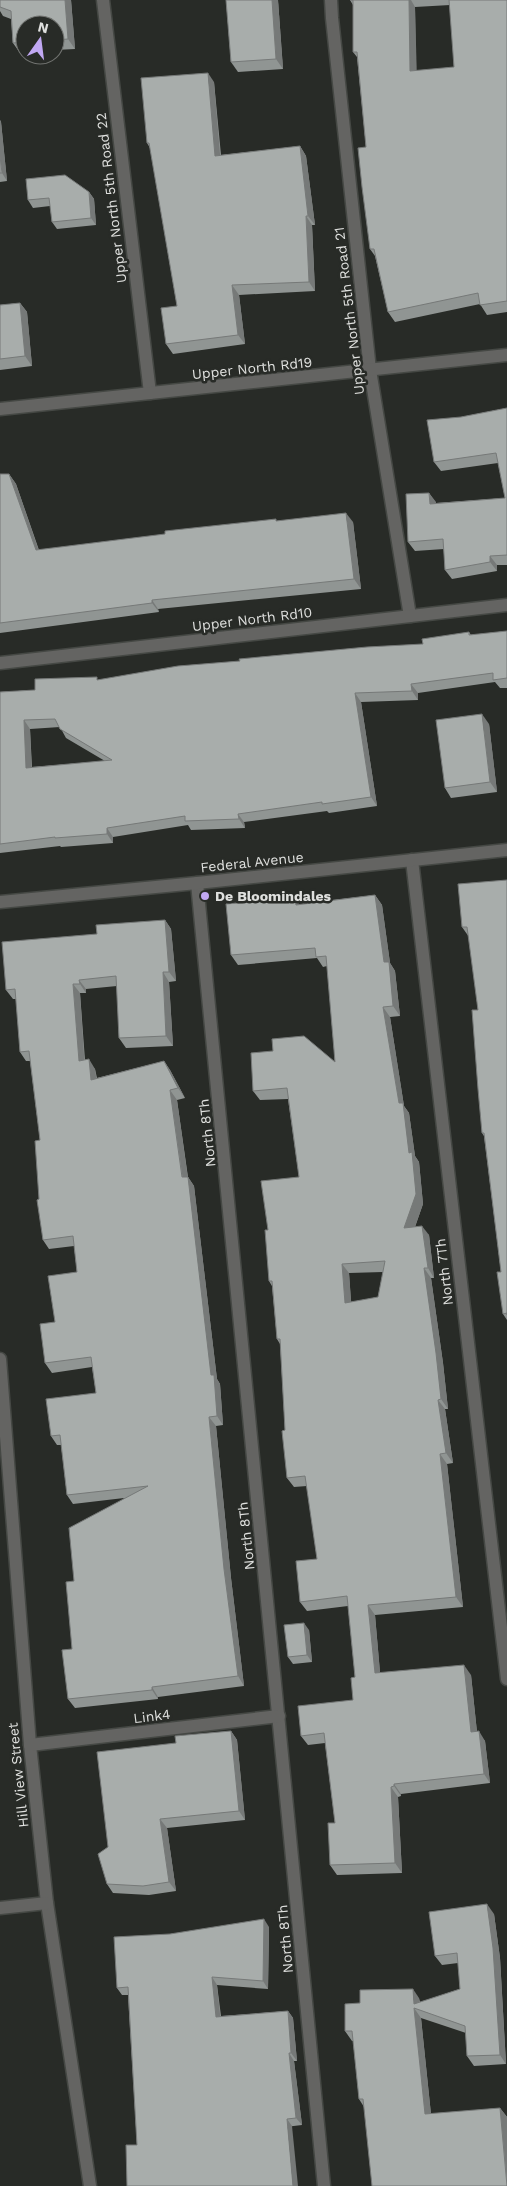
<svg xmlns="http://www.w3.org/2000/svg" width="507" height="2186" font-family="'Work Sans',sans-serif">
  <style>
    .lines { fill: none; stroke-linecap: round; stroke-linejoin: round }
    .minor-casing { stroke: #454844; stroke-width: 15 }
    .minor { stroke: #646462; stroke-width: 12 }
    .wall { fill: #909593; fill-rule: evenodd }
    .shaded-wall { fill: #767978 }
    .building { fill: #a8adab; stroke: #767978; fill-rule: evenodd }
    .poi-dot { fill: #c1a8f3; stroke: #282b27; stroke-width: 2 }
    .labels { text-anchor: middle; stroke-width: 5; stroke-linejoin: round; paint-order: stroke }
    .street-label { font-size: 14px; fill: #dfe0de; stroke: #282b27 }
    .poi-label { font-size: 14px; font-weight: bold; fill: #dfe0de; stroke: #282b27; text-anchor: start }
  </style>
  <rect width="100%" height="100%" fill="#282b27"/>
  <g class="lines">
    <defs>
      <g id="minor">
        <path d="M103 0 150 393"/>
        <path d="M331 0 332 18 370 370 410 616"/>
        <path d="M0 409 507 355"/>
        <path d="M0 663 507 605"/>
        <path d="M412 860 507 1679"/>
        <path d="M197 883 324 2186"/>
        <path d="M0 902 197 883 507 850"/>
        <path d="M0 1359 30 1745 47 1903 90 2186"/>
        <path d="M30 1745 279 1716"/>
        <path d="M0 1908 47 1903"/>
      </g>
    </defs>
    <use href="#minor" class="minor-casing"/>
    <use href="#minor" class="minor"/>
  </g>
  <g class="wall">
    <path d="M0 0H71L75 49 55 50V25H25V52L20 53 13 43 11 19 3 16 0 11Z"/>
    <path d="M226 0H278L283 69 238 72 231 62Z"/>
    <path d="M350 0H507V312L487 315 480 304 395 322 388 312 375 256 370 249 366 147 357 57 353 52V5ZM450 5 454 67 416 71 415 7Z"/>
    <path d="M214 82 221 155 300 146 306 156 315 225H312L315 291 239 295 245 344 173 354 166 344 177 306 150 148 147 143Z"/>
    <path d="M0 120 1 122 7 181 0 182Z"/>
    <path d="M89 192 94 199 96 225 57 229 52 222 50 206 33 208 28 200Z"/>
    <path d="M20 303 27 312 32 366 0 370V305Z"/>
    <path d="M507 408V565H497V571L452 579 445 570 444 549 415 551 408 542 429 493 436 503 505 498 498 463 441 471 434 462 461 417Z"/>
    <path d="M0 474H9L16 484 39 550 278 521 353 522 361 589 158 609 159 612 0 633Z"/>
    <path d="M507 631V688H500L495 682 418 693V700L361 702 377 806 329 813 327 811 244 822 245 828 191 830 188 825 113 837V843L61 847 60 846 0 853V692L35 690 99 680 423 644 469 632 471 635ZM60 727 66 738 105 761 32 767 30 729Z"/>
    <path d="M489 724 497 792 451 798 445 788Z"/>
    <path d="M507 880V1320L503 1314 501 1272 484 1136 482 1133 478 1010 469 937 462 927Z"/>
    <path d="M375 895 382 905 390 963 395 971 400 1016 390 1017 404 1106 409 1113 415 1156 419 1162 423 1204 415 1227 429 1235 434 1278H431L443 1363 448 1409H445L453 1463 447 1464 463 1607 375 1615 380 1673 471 1675 477 1732 485 1741 490 1783 401 1794V1796L398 1797 402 1873 337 1875 330 1865 335 1823 325 1743 308 1745 301 1736 353 1700 355 1677 348 1606 307 1611 300 1602 317 1559 307 1486 294 1487 287 1478 285 1430 280 1344 277 1339 272 1286 269 1281 268 1230 299 1177 288 1099 260 1100 253 1091 335 1062 327 966 323 967 317 958 238 965 231 955 299 904ZM383 1272 378 1297 351 1302 349 1273Z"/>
    <path d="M165 920 171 929 176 981 169 982 173 1046 126 1048 119 1038 117 986 86 989V993H80L85 1060 95 1069 97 1078 164 1061 170 1070 185 1098 177 1100 188 1177 194 1186 217 1379 220 1384 223 1425 216 1426 231 1578 244 1686 158 1697V1699L75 1708 68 1699 72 1649 74 1581 124 1498 73 1504 67 1495 61 1445H57L51 1436 96 1393 92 1367 52 1373 45 1363 55 1322 77 1272 74 1246 49 1249 43 1240 39 1199 40 1140 30 1061H26L20 1052 16 999H13L6 990 97 934Z"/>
    <path d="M309 1630 312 1662 293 1664 288 1657Z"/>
    <path d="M231 1731 237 1740 245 1820 167 1828 176 1891 149 1895 113 1893 107 1884 108 1847 176 1743Z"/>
    <path d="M494 1914 500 1958 506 2064 474 2066 467 2056 466 2033 421 2018 431 2114 500 2108 507 2117V2186L364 2107 359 2099 353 2041H352L345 2031 419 1998 420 2002 460 1989 458 1963 442 1965 435 1956Z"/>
    <path d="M269 1927 268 1989 217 1985 221 2016 288 2011 293 2018 297 2061H294L302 2125 137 2145 128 1995H122L117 1988 170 1934Z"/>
  </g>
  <g class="shaded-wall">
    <path d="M65 0H71L75 49 68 39Z"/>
    <path d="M272 0H278L283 69 276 59Z"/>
    <path d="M409 0H411L415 7 417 81 410 71Z"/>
    <path d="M208 73 214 82 221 166 215 156Z"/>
    <path d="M0 120 1 122 7 181 2 173 0 156Z"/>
    <path d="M300 146 306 156 315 225 308 216Z"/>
    <path d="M89 192 94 199 96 225 91 218Z"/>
    <path d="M306 216 312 225 315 291 309 282Z"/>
    <path d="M232 285 239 295 245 344 238 335Z"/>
    <path d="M20 303 27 312 32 366 25 356Z"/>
    <path d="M9 474 16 484 42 560 36 550Z"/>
    <path d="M429 493 436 502V513L430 504Z"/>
    <path d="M346 513 353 522 361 589 354 579Z"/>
    <path d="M490 556 497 565V571L490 562Z"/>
    <path d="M152 600 158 609 159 612 152 603Z"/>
    <path d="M411 684 418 693V700L412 691Z"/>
    <path d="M355 693 361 702 377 806 371 797Z"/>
    <path d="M482 714 489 724 497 792 490 782Z"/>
    <path d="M24 720 30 729 32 777 26 768Z"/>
    <path d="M238 814 244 822 245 828 239 819Z"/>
    <path d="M107 828 113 837V843L107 834Z"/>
    <path d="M375 895 382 905 390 963 395 971 400 1016 393 1006 384 962Z"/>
    <path d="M295 898 302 908 296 905Z"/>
    <path d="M165 920 171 929 176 981 169 972Z"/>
    <path d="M163 972 169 982 173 1046 166 1036Z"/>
    <path d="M79 980 86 989V993L80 984Z"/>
    <path d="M73 984 80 993 85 1070 79 1061Z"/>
    <path d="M383 1007 390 1017 404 1106 409 1113 415 1156 419 1162 423 1204 411 1238 404 1228 409 1153 399 1103Z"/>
    <path d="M89 1059 95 1069 98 1089 91 1080Z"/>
    <path d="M164 1061 170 1070 185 1098 178 1088Z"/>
    <path d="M170 1090 177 1100 189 1186 188 1177 194 1186 217 1379 220 1384 223 1425 217 1416Z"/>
    <path d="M422 1226 429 1235 434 1278 428 1268Z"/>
    <path d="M342 1264 349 1273 352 1313 345 1303Z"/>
    <path d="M424 1268 431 1278 443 1363 448 1409 441 1399Z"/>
    <path d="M438 1400 445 1409 453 1463 446 1453Z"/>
    <path d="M209 1417 216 1426 231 1578 244 1686 238 1676 224 1569Z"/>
    <path d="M440 1454 447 1464 463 1607 456 1597Z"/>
    <path d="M368 1605 375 1615 381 1683 375 1673Z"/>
    <path d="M304 1623 309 1630 312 1662 307 1655Z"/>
    <path d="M464 1665 471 1675 478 1742 471 1732Z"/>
    <path d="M152 1687 158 1697V1699L152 1690Z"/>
    <path d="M231 1731 237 1740 245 1820 239 1811Z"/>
    <path d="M479 1731 485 1741 490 1783 484 1774Z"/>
    <path d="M394 1784 401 1794V1796L394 1786Z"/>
    <path d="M391 1787 398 1797 402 1873 395 1863Z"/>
    <path d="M160 1819 167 1828 176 1891 169 1882Z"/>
    <path d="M487 1904 494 1914 500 1958 506 2064 500 2055Z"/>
    <path d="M264 1919 269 1927 268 1989 263 1981Z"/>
    <path d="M212 1977 217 1985 221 2024 216 2017Z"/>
    <path d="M413 1989 419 1998 420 2010 414 2004Z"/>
    <path d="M414 2008 421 2018 432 2124 425 2114Z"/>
    <path d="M288 2011 293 2018 297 2061 291 2053Z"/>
    <path d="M289 2053 294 2061 302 2125 296 2118Z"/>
    <path d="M500 2108 507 2117V2181Z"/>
    <path d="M287 2119 292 2126 298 2186H293Z"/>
  </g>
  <g class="building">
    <path d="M0 0H65L68 39 55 40V25H25V42L13 43 11 11 0 7Z"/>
    <path d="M226 0H272L276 59 231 62Z"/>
    <path d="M350 0H409L410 71 454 67 449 0H507V301L480 305 478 293 388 312 374 249H370L362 187 358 148 366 147 357 52H353V0Z"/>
    <path d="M208 73 215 156 300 146 308 216H306L309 282 232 285 238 335 166 344 161 308 177 306 149 143H147L141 78Z"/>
    <path d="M0 156 2 173H0Z"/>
    <path d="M65 175 89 192 91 218 52 222 49 198 28 200 26 179Z"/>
    <path d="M20 303 25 356 0 359V305Z"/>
    <path d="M507 408V555L490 556V562L445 570 443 539 408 542 406 494 429 493 430 504 505 498 496 453 434 462 427 420 461 417Z"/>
    <path d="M0 474H9L36 550 165 534V531L276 519V521L346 513 354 579 152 600V603L0 623Z"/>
    <path d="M507 631V678L493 680V673L411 684 412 691 355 693 371 797 322 804V802L238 814 239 819 185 821V816L107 828V834L55 838V837L0 844V692L35 690V679L97 677V680L178 666 240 661 239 659 367 647 423 644 422 639 469 632V635ZM55 719 60 729 112 760 26 768 24 720Z"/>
    <path d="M482 714 490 782 445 788 436 720Z"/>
    <path d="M507 880V1315V1313L503 1314 497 1272H501L484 1133H482L478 1089 472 1010H478L467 927H462L458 884Z"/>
    <path d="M375 895 384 962H389L393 1006 383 1007 399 1103H403L409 1153 412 1152 416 1194 404 1228 422 1226 428 1268H424L436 1353 441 1399 438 1400 446 1453 440 1454 456 1597 368 1605 375 1673 464 1665 471 1732 479 1731 484 1774 394 1784V1786L391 1787 395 1863 330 1865 328 1823H335L324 1733 301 1736 298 1706 353 1700 351 1678 355 1677 347 1596 300 1602 296 1561 317 1559 305 1476 287 1478 282 1431 285 1430 280 1339H277L272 1281H269L265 1230H268L261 1181 299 1177 287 1088 253 1091 251 1053 273 1051 272 1039 304 1036 335 1062 326 956 316 957 315 948 231 955 226 904 295 898 296 905ZM385 1261 378 1297 345 1303 342 1264Z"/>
    <path d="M165 920 169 972H163L166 1036 119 1038 116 976 79 980 80 984H73L79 1061 89 1059 91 1080 164 1061 178 1088 170 1090 182 1177H188L211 1375H214L217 1416 209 1417 224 1569 238 1676 152 1687V1690L68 1699 62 1650 72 1649 66 1582 74 1581 69 1528 148 1486 67 1495 60 1435 51 1436 46 1399 96 1393 91 1357 45 1363 40 1324 55 1322 48 1276 77 1272 73 1236 43 1240 37 1200 39 1199 35 1141 40 1140 29 1051 20 1052 15 989 6 990 2 942 97 934 96 925Z"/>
    <path d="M304 1623 307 1655 288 1657 284 1625Z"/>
    <path d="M231 1731 239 1811 160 1819 169 1882 143 1886 107 1884 98 1854 108 1847 97 1752 176 1743 175 1736Z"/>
    <path d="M487 1904 493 1948 500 2055 467 2056 465 2026 414 2008 425 2114 500 2108 507 2186H372L363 2099H359L352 2031H345V2004L360 2003V1990L413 1989 414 2004 460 1989 457 1953 435 1956 429 1912Z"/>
    <path d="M264 1919 263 1981 212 1977 216 2017 288 2011 291 2053H289L296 2118 287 2119 293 2186H127L126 2145H137L128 1987 117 1988 114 1937 170 1934Z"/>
  </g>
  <circle class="poi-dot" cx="205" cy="896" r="5"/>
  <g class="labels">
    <g class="street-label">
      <text transform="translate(111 198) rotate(-97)" y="5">Upper North 5th Road 22</text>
      <text transform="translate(349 311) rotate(-97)" y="5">Upper North 5th Road 21</text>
      <text transform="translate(252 368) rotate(-6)" y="5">Upper North Rd19</text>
      <text transform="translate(252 619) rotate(-7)" y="5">Upper North Rd10</text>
      <text transform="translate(252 862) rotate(-6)" y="5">Federal Avenue</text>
      <text transform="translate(207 1133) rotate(-96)" y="5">North 8Th</text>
      <text transform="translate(444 1272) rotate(-97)" y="5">North 7Th</text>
      <text transform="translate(246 1536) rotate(-96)" y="5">North 8Th</text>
      <text transform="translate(152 1716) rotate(-7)" y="5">Link4</text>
      <text transform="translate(18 1775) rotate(-96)" y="5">Hill View Street</text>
      <text transform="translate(285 1939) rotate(-95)" y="5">North 8Th</text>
    </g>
    <g class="poi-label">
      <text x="215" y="901">De Bloomindales</text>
    </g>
  </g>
  <g transform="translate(40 40) rotate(14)"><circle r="24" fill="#282b27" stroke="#717370"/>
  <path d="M0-4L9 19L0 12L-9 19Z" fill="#c1a8f3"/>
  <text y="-8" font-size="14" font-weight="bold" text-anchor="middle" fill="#dfe0de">N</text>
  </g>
</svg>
